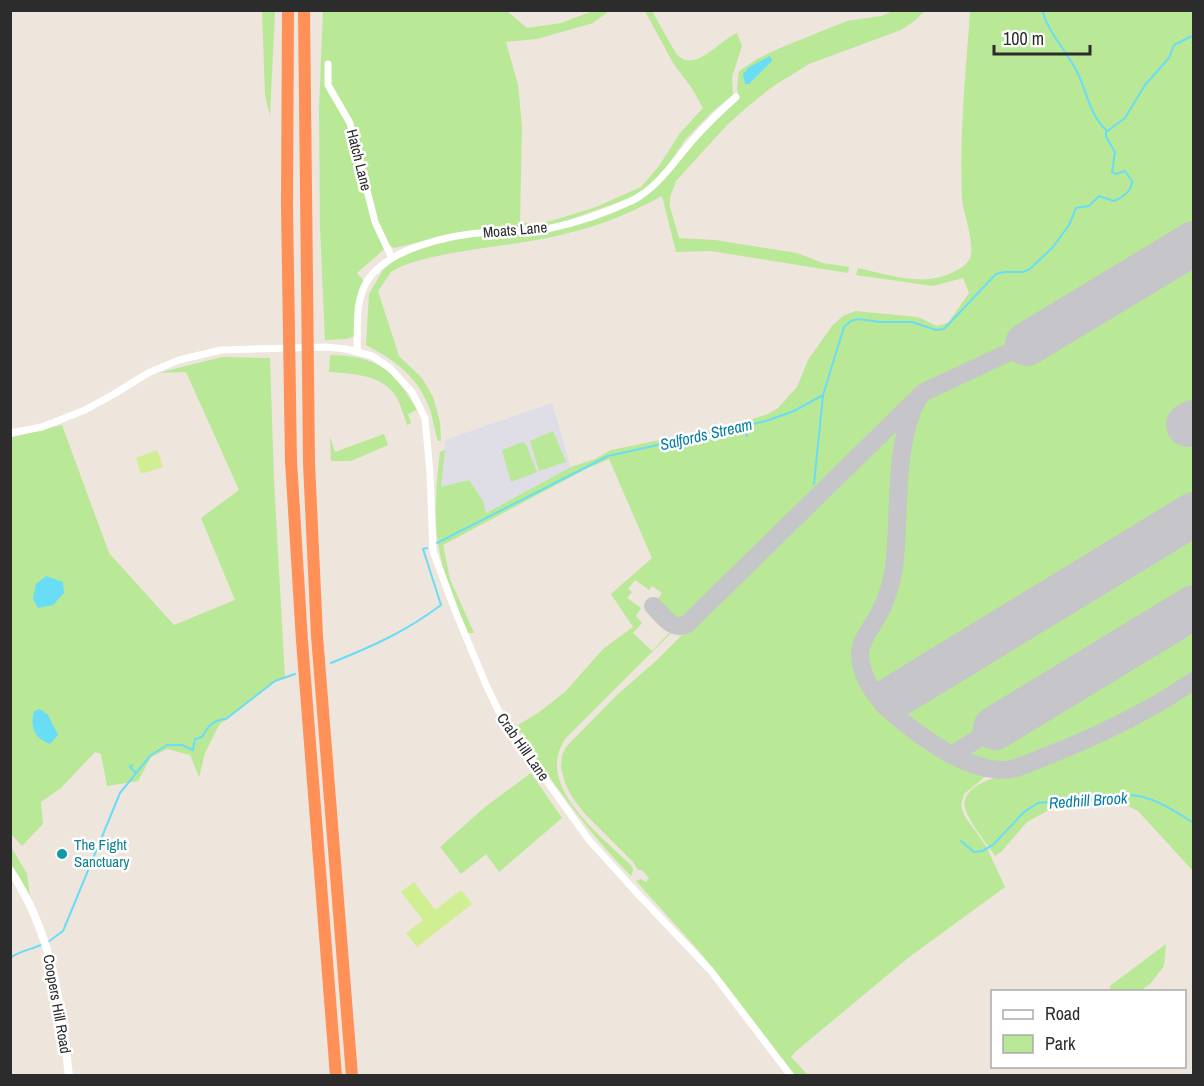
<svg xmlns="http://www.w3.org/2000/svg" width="1204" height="1086" font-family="'Archivo Narrow',sans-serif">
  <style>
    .industrial { fill: #dfdee6 }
    .green { fill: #b9e896 }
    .pitch { fill: #d0ef92 }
    .water { fill: #6addf6 }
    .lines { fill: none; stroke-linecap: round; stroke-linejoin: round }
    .stream { stroke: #6addf6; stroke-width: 2 }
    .taxiway { stroke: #c6c5ca; stroke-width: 18 }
    .runway { stroke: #c6c5ca; stroke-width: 44 }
    .minor { stroke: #fff; stroke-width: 7 }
    .tertiary { stroke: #fff; stroke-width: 8 }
    .motorway { stroke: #ff9057; stroke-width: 12 }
    .culture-dot { fill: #0f9aa8; stroke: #fff; stroke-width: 2 }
    .labels { text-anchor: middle; stroke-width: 5; stroke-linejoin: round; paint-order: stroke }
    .street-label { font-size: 15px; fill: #2c2c2c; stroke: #fff }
    .culture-label { font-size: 15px; fill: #0d838f; stroke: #fff; text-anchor: start }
    .water-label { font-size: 16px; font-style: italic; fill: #067da5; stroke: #fff }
  </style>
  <rect width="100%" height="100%" fill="#eee5dd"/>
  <path class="industrial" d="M552 403 571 467 485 513 483 501 469 480 436 489 440 452 445 450V440Z"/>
  <g class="green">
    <path d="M262 11H275L270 116 265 95Z"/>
    <path d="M323 11H507L527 28 561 23 593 11H609L593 23 537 39 506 42 518 85 522 126 520 222 535 224 551 221 596 207 641 187 659 166 680 133 703 108 691 87 673 63 645 11H652L675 52C693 77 719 40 737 33L742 46 732 77 733 95 713 111 685 140 666 168 648 187 630 198 560 223 539 228 438 238 394 248 389 245 357 273 364 281 359 292 355 336 346 339 325 340 320 227 319 109Z"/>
    <path d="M893 11H925L913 22 901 30 809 64 772 87 746 108 727 125 676 181 670 197V207L679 238 715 240 797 253 823 263 849 267 848 273 711 251 676 252 662 196C624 217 585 231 542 239 496 248 445 250 402 266L391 272 378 291 399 356 422 378 433 397 440 422 441 441H438C435 431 433 422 431 412 419 377 396 361 366 345L369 294 383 270 394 260 421 248 454 240 482 235 516 234 613 212 638 202 656 187 705 131 739 99 737 89 739 71 757 59 780 48 847 21 881 16Z"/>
    <path d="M970 11H1193V235L1004 351 919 390 745 563 683 621 681 622 657 600 662 593 652 586 649 590 635 580 628 589 632 592 627 598 641 608 636 616 642 623 633 633 652 651 670 632 671 633 567 737C531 783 601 836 631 865L633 870 631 876C589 834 556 785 520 738L524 734 522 732 518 735 513 728 538 713 565 692 603 649 633 627 611 594 652 558 609 459 586 469 443 545 450 579 474 633H467C453 602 441 570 437 535 434 508 437 479 440 452L445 450 441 487 469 480 483 501 486 513 571 467 595 459 611 450 734 425 768 414 778 408 797 387 808 360 832 326 843 316 855 311 918 317 937 326 948 323 969 293 963 278 933 286 856 275 858 268C890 275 925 288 955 271 960 269 966 265 969 260 977 248 963 213 962 198 959 135 966 73 970 11Z"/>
    <path d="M1193 251V676C1136 711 1077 742 1014 764 977 775 907 725 884 698 875 687 867 671 865 656 864 650 867 645 870 640 883 619 890 600 896 576 908 520 896 459 919 405L923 398 931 392 993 364 1025 353Z"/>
    <path d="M330 355C377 356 394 369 417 410L408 414 411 423 407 425C404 416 401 406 397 398 383 374 353 374 329 372Z"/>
    <path d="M222 357 270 358 274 481 285 678 275 681 219 725 205 753 199 777 190 755 167 749 151 757 138 781 107 786 101 754 95 752 61 788 41 802 43 824 22 846 10 833V438L62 425 109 553 174 625 235 600 201 518 239 490 186 372 158 373Z"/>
    <path d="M897 423 902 426V430C894 478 898 528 888 576 885 588 882 600 876 611 869 623 857 637 856 652 851 693 912 738 944 756 957 763 972 766 986 773V776L964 794 961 806 964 815 986 846 1005 887 908 958 795 1052 791 1057 808 1075H795L699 951 636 881 641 879 646 882 649 878 642 870H638L633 862 585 814 572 797 565 783 561 767 562 755 566 747 616 696 658 659 859 458Z"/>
    <path d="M553 431 566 462 539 471 530 441Z"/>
    <path d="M384 434 388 445 351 461H331L330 437 335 452Z"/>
    <path d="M523 442 526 444 537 472 511 482 502 450Z"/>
    <path d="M1193 686V871L1138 811 1126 805 1073 806 1047 811 1027 822 1002 851 995 856C988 844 960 813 965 800 971 782 995 778 1011 773 1057 760 1104 738 1146 715 1163 706 1178 695 1193 686Z"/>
    <path d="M531 773 562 818 499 872 486 854 461 874 440 847 485 807Z"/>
    <path d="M11 847 27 874 30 896 11 864Z"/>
    <path d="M1166 944 1164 966 1150 984 1140 991H1111L1110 986Z"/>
  </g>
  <g class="pitch">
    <path d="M157 450 163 467 141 474 136 458Z"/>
    <path d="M414 882 435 910 461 890 472 904 417 947 406 933 423 920 401 892Z"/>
  </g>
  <g class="water">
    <path d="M770 56 772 61 749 84H745L743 74 749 67Z"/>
    <path d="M46 576 63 582 64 593 53 605 38 608 33 599 36 584Z"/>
    <path d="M40 709 48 715 58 735 50 744C34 738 30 728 34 711Z"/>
  </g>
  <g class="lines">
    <g class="stream">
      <path d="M1042 10C1048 32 1064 48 1075 68 1087 89 1088 113 1106 130"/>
      <path d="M744 427 747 436"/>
      <path d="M814 484 823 395 844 327 851 321 858 319 880 322H912L936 330 944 329 996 274 1004 272H1023L1030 269 1053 247 1069 225 1076 208 1089 206 1099 196 1114 201C1122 198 1132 191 1132 181L1125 171 1116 174 1112 172 1115 152 1106 137V132L1125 118 1145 85 1169 58 1174 45 1194 35"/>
      <path d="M437 543 608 456 766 421 794 411 823 395"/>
      <path d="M331 663C373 646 405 632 441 605L423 549 427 548"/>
      <path d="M132 765 130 767 136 773"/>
      <path d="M961 841 974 852 982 851 993 845 1024 812 1038 803 1126 795C1151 794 1174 811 1194 823"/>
      <path d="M48 942 63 931 120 793 150 756 167 745H182L193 750 195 739 202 737C208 726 213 720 226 719L275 681 295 674"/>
      <path d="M10 958C21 950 31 950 43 944"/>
    </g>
    <g class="taxiway">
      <path d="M919 397C892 444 901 514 894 567 892 582 887 597 881 610 875 624 859 640 860 655 861 684 886 709 907 725 933 745 966 768 1000 770 1013 771 1027 764 1039 759 1079 744 1118 726 1155 705 1168 698 1180 689 1194 681"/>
      <path d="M653 606C663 615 672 632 687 624L924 392 1027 344"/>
      <path d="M949 754 955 753 995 728"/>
    </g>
    <g class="runway">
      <path d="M1027 344 1194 243"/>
      <path d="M1188 425 1194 422"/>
      <path d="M894 697 1194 514"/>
      <path d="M995 728 1194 607"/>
    </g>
    <g class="minor">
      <path d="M328 64V85L350 123 375 222 392 258"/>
      <path d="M357 350C358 330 355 307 364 287 382 248 452 234 492 232 510 231 529 232 547 229 576 223 606 213 633 200 657 188 674 162 691 142 705 126 720 111 736 97"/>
      <path d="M10 433 42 427 85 410 114 394 148 373 179 360 221 350 326 347 346 349 372 356 390 368 412 392 425 418 430 473 433 551 456 613 487 687 503 720 589 840 637 893 711 971 791 1076"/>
    </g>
    <path class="tertiary" d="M10 870C53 935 60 1000 69 1076"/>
    <g class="motorway">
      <path d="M288 10 287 207 291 461 302 641 336 1076"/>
      <path d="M304 10 309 463 317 636 352 1076"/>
    </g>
  </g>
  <circle class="culture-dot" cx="62" cy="854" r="6"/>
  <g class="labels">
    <g class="street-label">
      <text transform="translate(359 160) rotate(76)" y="5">Hatch Lane</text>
      <text transform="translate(515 230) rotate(-5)" y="5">Moats Lane</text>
      <text transform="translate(523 747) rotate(55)" y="5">Crab Hill Lane</text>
      <text transform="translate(57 1004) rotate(80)" y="5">Coopers Hill Road</text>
    </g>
    <g class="culture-label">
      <text x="74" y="850">The Fight<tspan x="74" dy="17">Sanctuary</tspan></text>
    </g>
    <g class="water-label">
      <text transform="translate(706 434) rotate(-13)" y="6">Salfords Stream</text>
      <text transform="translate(1088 800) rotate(-4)" y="6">Redhill Brook</text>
    </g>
  </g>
  <rect width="1204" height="1086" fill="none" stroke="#2c2c2c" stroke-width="24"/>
  <rect x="991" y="990" width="195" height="78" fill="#ffffff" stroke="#ababab" stroke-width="1.5"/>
  <rect x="1003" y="1010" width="30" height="9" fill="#ffffff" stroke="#ababab" stroke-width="1.5"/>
  <text x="1045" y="1020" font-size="18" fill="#2c2c2c">Road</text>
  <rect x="1003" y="1035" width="30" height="18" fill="#b9e896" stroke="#ababab" stroke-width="1.5"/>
  <text x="1045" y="1050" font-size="18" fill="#2c2c2c">Park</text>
  <path d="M994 45v9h96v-9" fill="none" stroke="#2c2c2c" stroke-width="3"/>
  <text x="1003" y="45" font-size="18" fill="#2c2c2c" stroke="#ffffff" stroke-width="4.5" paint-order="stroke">100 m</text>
</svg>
